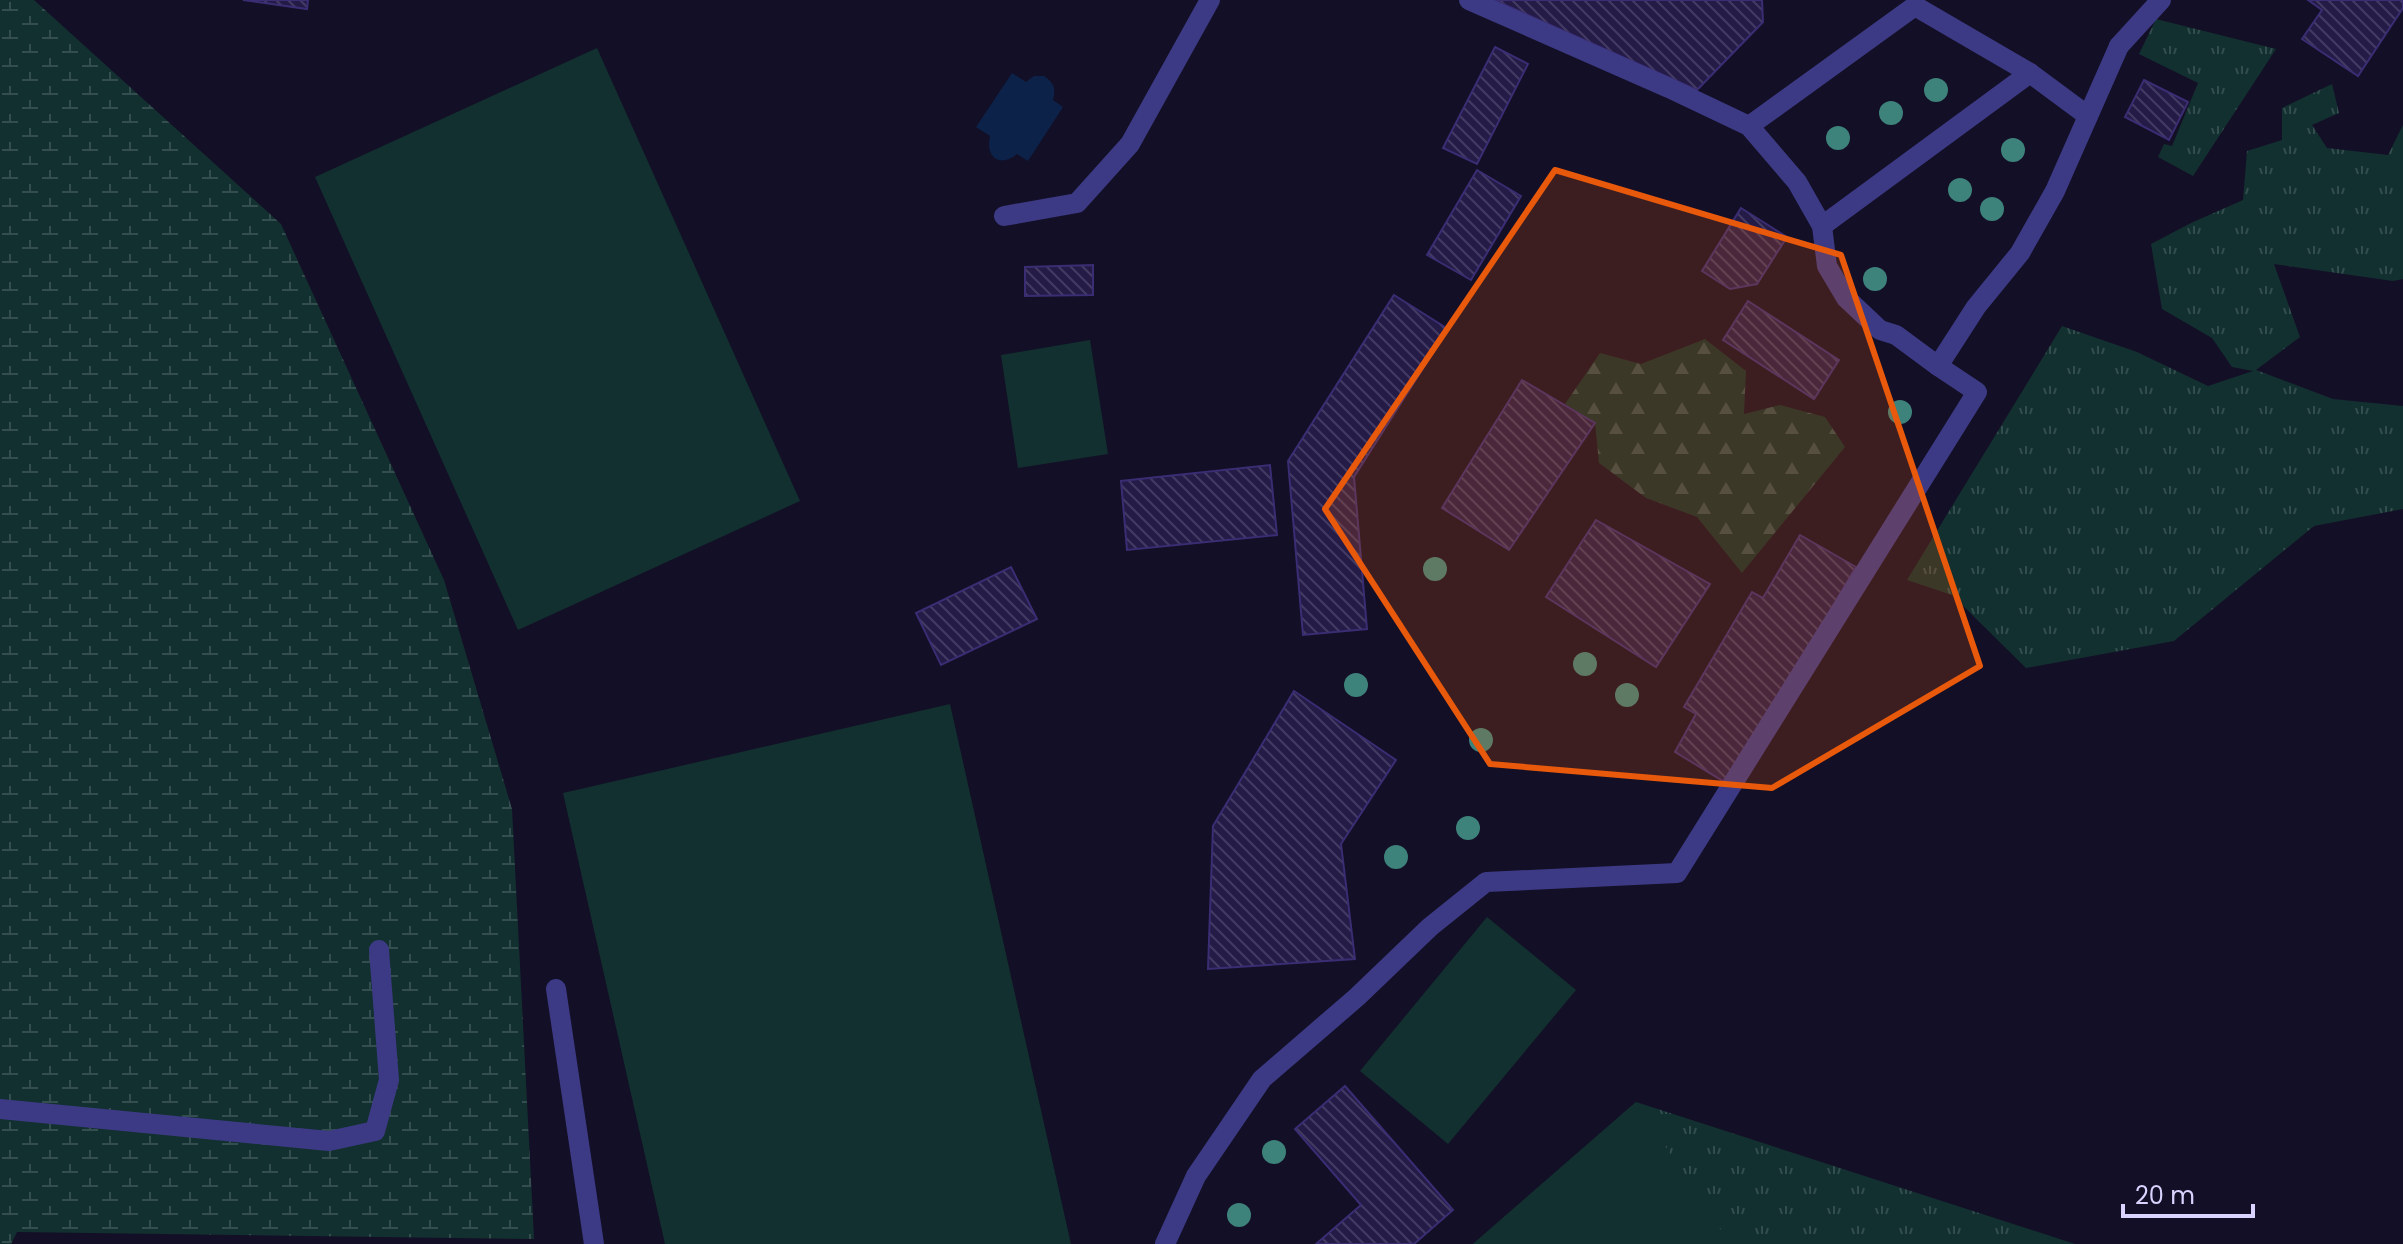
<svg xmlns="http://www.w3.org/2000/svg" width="2403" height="1244" font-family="Poppins,sans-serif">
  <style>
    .grass { fill: url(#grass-tufts) }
    .forest { fill: url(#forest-firs) }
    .wetland { fill: url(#wetland-marsh) }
    .pitch { fill: #12302f }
    .water { fill: #0c2248 }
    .building { fill: url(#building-back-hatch); stroke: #3b2d73; stroke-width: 2 }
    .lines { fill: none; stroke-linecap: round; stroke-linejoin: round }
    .lane { stroke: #3d3a85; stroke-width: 20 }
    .street { stroke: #3d3a85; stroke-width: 20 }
    .tree { fill: #3d827b }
    .marked { fill: #e8590c; fill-opacity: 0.2; stroke: #e8590c; stroke-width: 6; stroke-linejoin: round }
  </style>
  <defs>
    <pattern id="grass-tufts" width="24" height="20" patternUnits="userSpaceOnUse" patternTransform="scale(2)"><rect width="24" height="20" fill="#12302f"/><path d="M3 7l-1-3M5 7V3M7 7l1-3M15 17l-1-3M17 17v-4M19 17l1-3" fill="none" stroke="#344d4e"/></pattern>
    <pattern id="forest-firs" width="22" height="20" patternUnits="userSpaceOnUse" patternTransform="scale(2)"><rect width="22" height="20" fill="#12302f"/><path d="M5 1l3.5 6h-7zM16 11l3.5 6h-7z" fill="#344d4e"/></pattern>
    <pattern id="wetland-marsh" width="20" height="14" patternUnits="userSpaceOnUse" patternTransform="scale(2)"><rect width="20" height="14" fill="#12302f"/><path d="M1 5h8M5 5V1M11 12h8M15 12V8" fill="none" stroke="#344d4e"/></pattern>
    <pattern id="building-back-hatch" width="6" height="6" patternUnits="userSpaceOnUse" patternTransform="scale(2)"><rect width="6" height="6" fill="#241b47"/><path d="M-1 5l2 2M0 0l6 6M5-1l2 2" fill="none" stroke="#433b63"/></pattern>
  </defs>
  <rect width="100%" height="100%" fill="#130f26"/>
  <g class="grass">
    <path d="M2156 19 2276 49 2193 176 2158 157 2164 144 2172 146 2198 83 2139 54Z"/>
    <path d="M2332 84 2339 113 2312 125 2327 148 2388 155 2403 125V279L2393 281 2274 264 2300 337 2256 370 2333 399 2403 406V509L2314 526 2174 641 2026 668 1952 595 1907 580 2062 326 2137 352 2208 386 2253 371 2232 367 2212 338 2162 309 2151 244 2191 223 2243 200 2247 151 2282 140V108Z"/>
    <path d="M1636 1102 2075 1244H1473Z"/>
  </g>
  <path class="forest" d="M1705 339 1746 371 1744 414 1780 405 1825 417 1845 447 1742 573 1697 517 1646 498 1599 463 1595 423 1565 404 1600 353 1641 364Z"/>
  <path class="wetland" d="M0 0H34L281 224 444 580 512 809 534 1239 17 1232 11 1244H0Z"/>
  <g class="pitch">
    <path d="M597 48 800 501 518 630 315 177Z"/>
    <path d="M1090 340 1108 454 1018 468 1001 355Z"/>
    <path d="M950 704 1071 1244H665L563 793Z"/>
    <path d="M1487 917 1576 990 1448 1144 1360 1071Z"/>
    <path d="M1636 1102 1730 1244H1473Z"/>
  </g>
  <path class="water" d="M1012 73 1026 82 1034 76H1044C1054 83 1056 88 1053 100L1063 107 1028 161 1017 154C1000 168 985 158 990 136L976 127Z"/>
  <g class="building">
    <path d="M243 0H308L307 9Z"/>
    <path d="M1494 0H1762L1763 22 1697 90Z"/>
    <path d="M2403 0V8L2358 76 2302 39 2322 10 2308 0Z"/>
    <path d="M1495 47 1528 64 1477 164 1443 148Z"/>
    <path d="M2144 80 2188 102 2169 140 2125 117Z"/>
    <path d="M1477 170 1521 196 1471 280 1427 255Z"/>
    <path d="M1741 208 1787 237 1757 284 1730 289 1702 271Z"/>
    <path d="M1093 265V295L1025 296V267Z"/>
    <path d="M1394 295 1448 329 1354 477 1367 629 1303 635 1288 461Z"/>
    <path d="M1748 301 1839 360 1814 399 1723 340Z"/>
    <path d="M1522 380 1595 423 1509 550 1442 508Z"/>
    <path d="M1270 465 1277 535 1127 550 1121 481Z"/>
    <path d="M1596 520 1710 584 1656 667 1546 597Z"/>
    <path d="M1800 535 1856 567 1728 784 1675 752 1696 714 1684 707 1752 592 1763 598Z"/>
    <path d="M1011 567 1037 619 941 665 916 613Z"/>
    <path d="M1294 691 1396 760 1341 844 1355 959 1208 969 1213 826Z"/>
    <path d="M1345 1086 1453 1210 1414 1244H1316L1361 1205 1295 1129Z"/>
  </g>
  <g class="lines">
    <g class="lane">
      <path d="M1469 0 1669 88 1749 126 1797 182 1822 226 1827 266 1846 298 1880 330 1896 335 1938 366 1976 307 2020 253 2055 191 2119 46"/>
      <path d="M1749 126 1915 6 2030 73 2088 116"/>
      <path d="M1004 216 1077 203 1130 144 1210 0"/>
      <path d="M1822 226 2030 73"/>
      <path d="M0 1109 329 1141 375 1131 389 1080 379 950"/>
      <path d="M1165 1244 1196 1176 1262 1079 1357 997 1430 927 1486 882 1677 873 1977 392 1938 366"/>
    </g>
    <g class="street">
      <path d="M2119 46 2161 0"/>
      <path d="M556 989 594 1244"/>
    </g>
  </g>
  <g class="tree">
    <circle cx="1936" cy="90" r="12"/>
    <circle cx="1891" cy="113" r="12"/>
    <circle cx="1838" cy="138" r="12"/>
    <circle cx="2013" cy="150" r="12"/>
    <circle cx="1960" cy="190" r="12"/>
    <circle cx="1992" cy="209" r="12"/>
    <circle cx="1875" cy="279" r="12"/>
    <circle cx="1900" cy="412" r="12"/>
    <circle cx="1435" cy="569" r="12"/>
    <circle cx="1585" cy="664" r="12"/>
    <circle cx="1356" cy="685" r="12"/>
    <circle cx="1627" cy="695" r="12"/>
    <circle cx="1481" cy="740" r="12"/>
    <circle cx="1468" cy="828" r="12"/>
    <circle cx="1396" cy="857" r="12"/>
    <circle cx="1274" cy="1152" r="12"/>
    <circle cx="1239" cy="1215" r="12"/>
  </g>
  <path class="marked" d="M1555 170 1841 255 1980 666 1772 788 1490 764 1325 509Z"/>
  <path d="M2123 1204v12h130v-12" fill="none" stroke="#d9d4ff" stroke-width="4"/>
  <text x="2135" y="1204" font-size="24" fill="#d9d4ff" stroke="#130f26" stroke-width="6" paint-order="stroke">20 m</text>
</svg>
